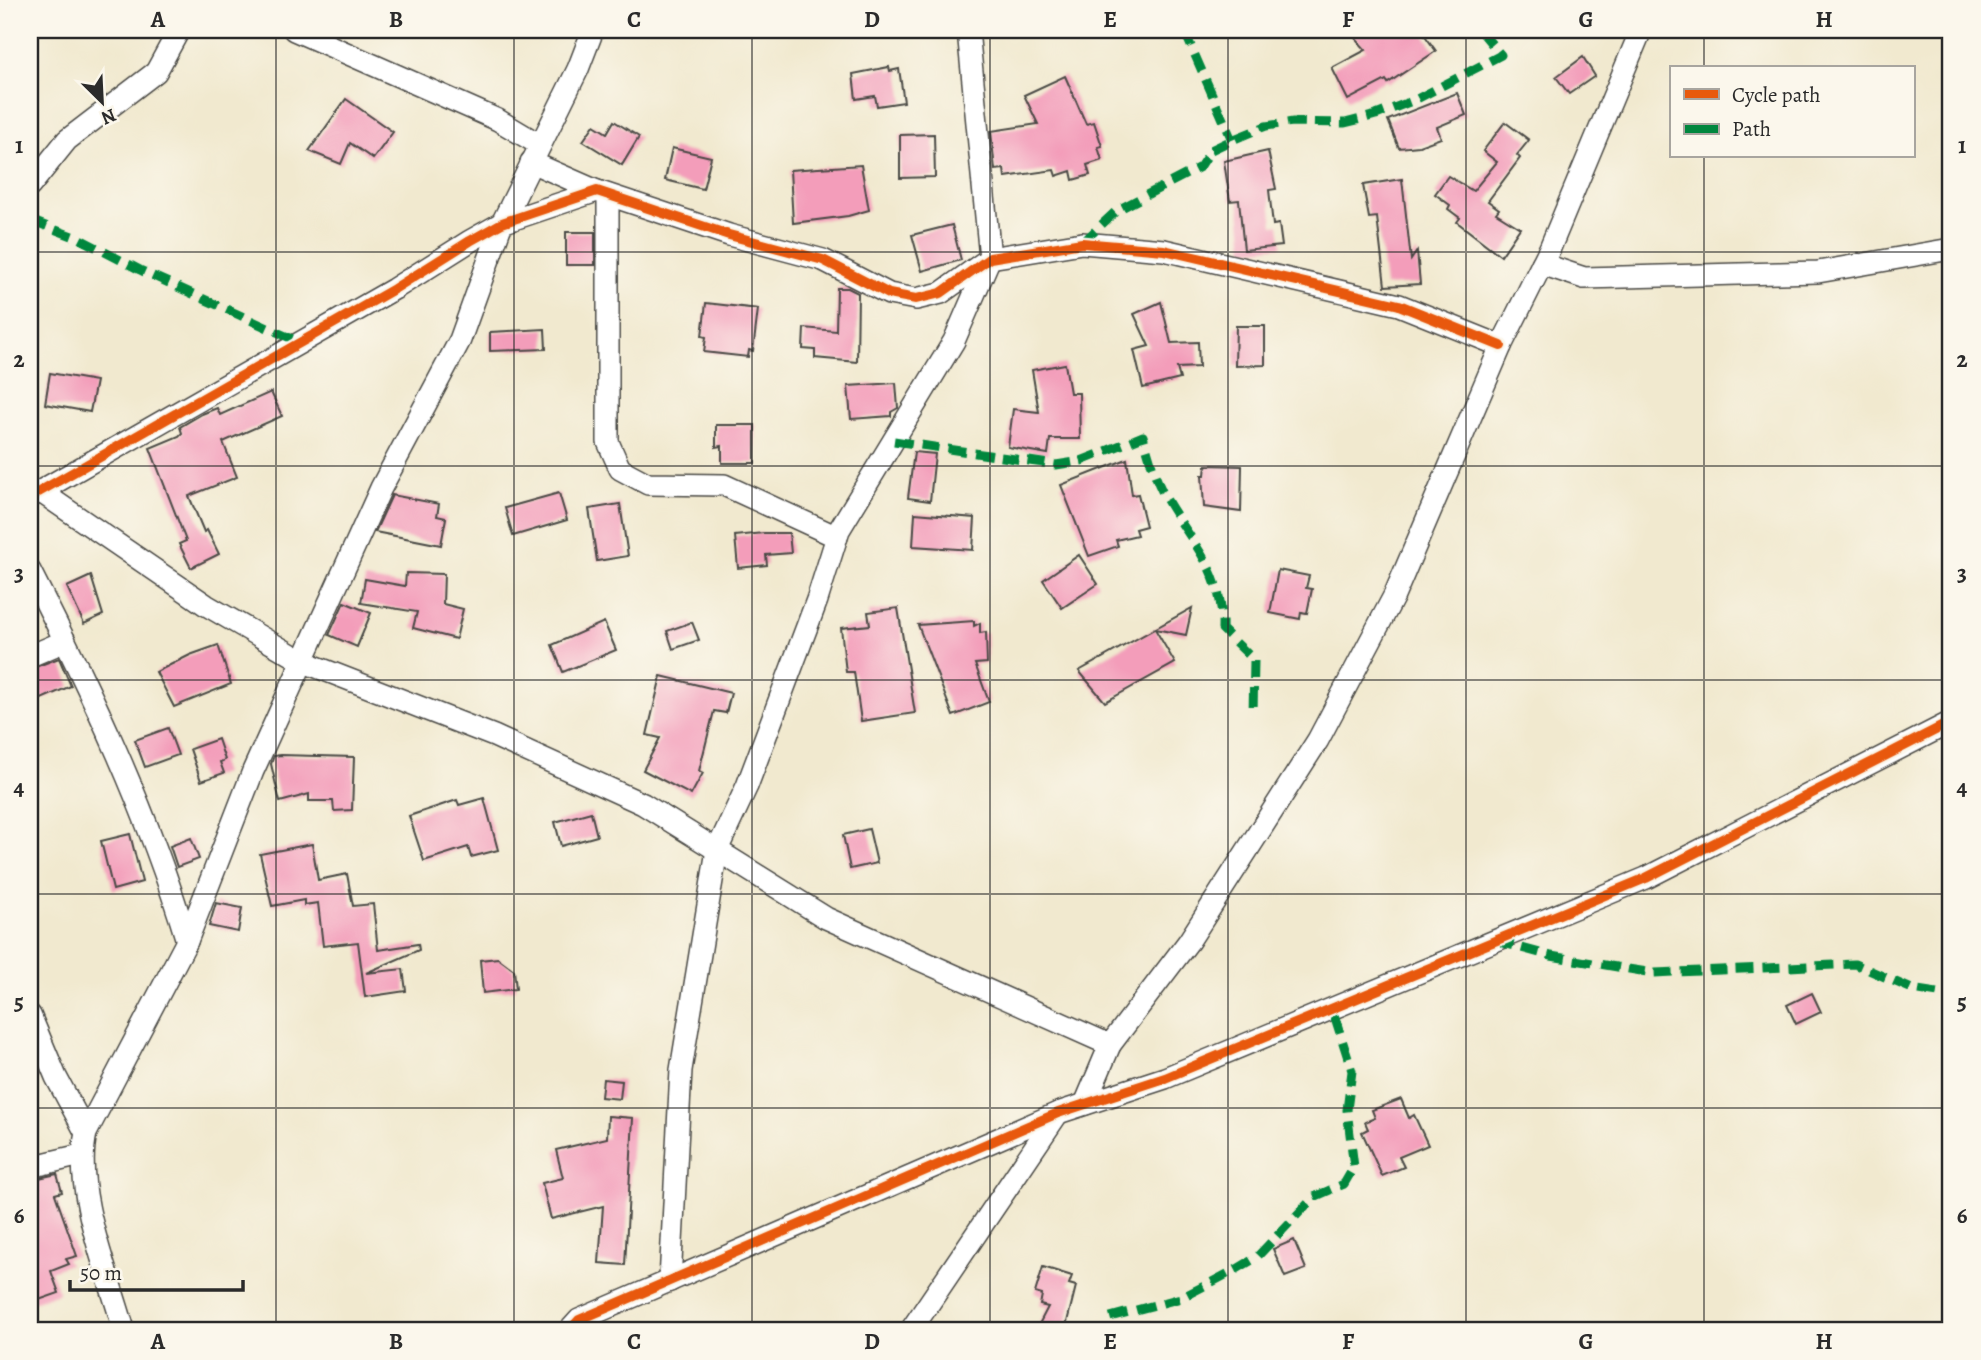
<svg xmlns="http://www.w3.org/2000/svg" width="1981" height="1360" font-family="Alegreya,serif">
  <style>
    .building { fill: #f39dba }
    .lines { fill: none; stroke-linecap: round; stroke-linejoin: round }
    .minor-casing { stroke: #494844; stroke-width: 24 }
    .minor { stroke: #fff; stroke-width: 21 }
    .quiet { stroke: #00873e; stroke-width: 9; stroke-dasharray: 18 9; stroke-linecap: butt }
    .cycleway-casing { stroke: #fbf7ec; stroke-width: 15 }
    .cycleway { stroke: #e8590c; stroke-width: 10 }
    .grid { fill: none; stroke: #2b2b2b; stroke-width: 2; stroke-opacity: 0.55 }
    .neatline { fill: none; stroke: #2b2b2b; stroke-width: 2.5 }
    .grid-label { font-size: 23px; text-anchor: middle; font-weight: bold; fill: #2b2b2b }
  </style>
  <rect width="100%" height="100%" fill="#fbf7ec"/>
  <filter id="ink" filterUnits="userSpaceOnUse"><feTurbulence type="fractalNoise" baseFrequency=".0143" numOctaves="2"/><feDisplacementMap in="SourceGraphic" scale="14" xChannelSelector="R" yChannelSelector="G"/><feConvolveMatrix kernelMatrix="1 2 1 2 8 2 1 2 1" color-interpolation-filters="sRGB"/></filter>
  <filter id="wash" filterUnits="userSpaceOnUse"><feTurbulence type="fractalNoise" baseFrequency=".00686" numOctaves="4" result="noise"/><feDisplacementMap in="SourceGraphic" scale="28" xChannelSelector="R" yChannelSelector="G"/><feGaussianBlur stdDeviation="1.57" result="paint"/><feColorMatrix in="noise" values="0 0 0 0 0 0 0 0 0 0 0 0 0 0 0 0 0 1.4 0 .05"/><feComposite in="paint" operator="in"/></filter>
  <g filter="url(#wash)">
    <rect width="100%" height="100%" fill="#f1e9cf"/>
    <g id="blocks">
      <g class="building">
        <path d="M1348 30H1421L1436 51 1388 83 1386 80 1348 100 1332 68 1366 50Z"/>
        <path d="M1583 57 1595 76 1569 94 1556 77Z"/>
        <path d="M889 67 890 71 899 69 904 102 877 106 875 96 856 99 853 74Z"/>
        <path d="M1065 76 1086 124 1094 122 1102 146 1098 147 1102 160 1087 165 1090 175 1073 180 1071 171 1056 176 1054 170 1005 177 1004 169 995 170 991 131 1038 124 1024 95Z"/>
        <path d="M1457 93 1466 115 1437 127 1441 138 1419 146 1399 148 1388 120Z"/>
        <path d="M346 99 393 132 373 159 350 143 341 164 309 151Z"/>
        <path d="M614 121 639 137 622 165 583 141 594 125 607 133Z"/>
        <path d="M1505 122 1529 140 1517 155 1520 158 1488 201 1499 209 1496 213 1520 228 1501 256 1457 222 1460 218 1448 209 1450 205 1435 194 1448 176 1473 191 1497 162 1483 151Z"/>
        <path d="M934 134 935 177 900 178V135Z"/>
        <path d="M672 148 711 157 703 189 665 180Z"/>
        <path d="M1268 151 1276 189 1269 190 1273 225 1279 224 1282 246 1244 250 1239 200 1230 201 1224 161Z"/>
        <path d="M861 165 869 210 848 216 793 223 790 170Z"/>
        <path d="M1402 179 1411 260 1417 251 1420 284 1385 286 1377 217 1369 218 1363 185Z"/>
        <path d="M952 225 961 260 922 271 912 235Z"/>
        <rect x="566" y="232" width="29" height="33"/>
        <path d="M837 288H848L858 293 857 362 815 358V350L803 349 804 328 836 331Z"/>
        <path d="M1161 302 1171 343 1198 342 1199 367 1177 368 1180 379 1143 388 1134 350 1149 346 1134 314Z"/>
        <path d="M706 303 758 309 753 351 749 350 748 357 704 352 706 337 702 336Z"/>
        <path d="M1236 326H1265V365L1235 366Z"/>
        <path d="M545 329 546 349 490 351V332Z"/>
        <path d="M1065 364 1070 393H1079L1080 439H1050L1048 454 1008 447 1013 409 1039 412 1032 370Z"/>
        <path d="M50 373 96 381 90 412 45 404Z"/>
        <path d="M896 383 898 408 891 412V416L851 419 848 386Z"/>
        <path d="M271 392 282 416 223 442 237 477 189 496 204 532 207 530 219 554 191 568 179 544 186 541 150 448 179 436 182 433 180 427 202 414 217 408 220 415Z"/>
        <path d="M716 425H755V463H722V446L716 447Z"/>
        <path d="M914 452 935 454 930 501 908 498Z"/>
        <path d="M1127 459 1132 495 1138 494 1146 526 1135 529 1137 535 1116 540 1118 546 1089 556 1061 485Z"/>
        <path d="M1206 465 1242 466 1241 512 1204 507 1202 475H1205Z"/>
        <path d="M559 493 567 520 513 536 505 508Z"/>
        <path d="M392 495 439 504 437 516 446 518 441 545 375 532Z"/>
        <path d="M620 504 628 556 597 561 589 509Z"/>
        <path d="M915 513 975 518 973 550 913 546Z"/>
        <path d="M764 533H789L791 553 766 555 767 565 738 568 735 536Z"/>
        <path d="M1079 555 1098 584 1062 608 1043 580Z"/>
        <path d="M1278 570 1309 576 1306 588 1312 589 1307 613 1301 612 1300 619 1270 613Z"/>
        <path d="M406 573 444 574 443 604 463 609 456 639 413 628 417 612 361 603 365 579 405 586Z"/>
        <path d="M91 576 103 615 84 624 67 587Z"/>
        <path d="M344 602 371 613 357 647 329 635Z"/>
        <path d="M898 608 915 713 861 721 854 672H846L841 628 870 625 868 612Z"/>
        <path d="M1192 608 1186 635 1155 629 1175 663 1105 702 1079 671Z"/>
        <path d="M974 621V626L980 623V633L986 632 987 663 975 664 989 702 953 716 918 625Z"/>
        <path d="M604 622 616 650 563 672 552 645Z"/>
        <path d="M692 622 699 640 673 649 667 631Z"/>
        <path d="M218 645 231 684 174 707 156 672 190 655Z"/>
        <path d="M59 658 71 686 30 704V669Z"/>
        <path d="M661 676 731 693 726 713 714 711 699 771 703 773 691 795 643 770 660 738 647 735Z"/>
        <path d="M168 728 178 755 145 767 135 740Z"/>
        <path d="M218 739 225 760 220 762 224 773 201 781 190 749Z"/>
        <path d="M281 755 354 757 352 810 334 811 333 801H309V794L280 802 271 764 274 756Z"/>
        <path d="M484 798 498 850 471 857 468 847 424 861 409 816 457 800 459 805Z"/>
        <path d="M591 812 597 836 561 846 555 822Z"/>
        <path d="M869 829 877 863 850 869 843 835Z"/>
        <path d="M130 834 142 882 113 890 101 841Z"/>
        <path d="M191 838 199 859 177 867 170 846Z"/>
        <path d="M312 844 318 880 347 874 353 906 373 904 378 950 418 944 419 950 366 973 403 969 406 991 365 997 358 942 323 946 318 903 304 905V900L272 906 260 854Z"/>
        <path d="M216 903 242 908 238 932 209 926Z"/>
        <path d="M498 958 514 970 516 989 483 993 480 960Z"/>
        <path d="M1812 993 1821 1012 1796 1024 1787 1005Z"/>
        <path d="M603 1079 622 1081 620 1099 601 1097Z"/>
        <path d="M1401 1099 1409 1118 1414 1115 1428 1145 1399 1157 1404 1167 1382 1176 1362 1132 1368 1129 1365 1122 1375 1118 1372 1110Z"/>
        <path d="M608 1116 633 1118 625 1265 599 1263 603 1206 551 1219 542 1183 563 1178 556 1150 607 1138Z"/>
        <path d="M57 1174 62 1192 55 1194 77 1256 66 1259 69 1264 51 1271 59 1293 30 1303V1180Z"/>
        <path d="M1294 1240 1306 1269 1285 1277 1273 1249Z"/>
        <path d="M1043 1267 1072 1276 1069 1284 1076 1286 1065 1330H1036L1048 1307 1040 1305 1042 1295 1035 1293Z"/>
      </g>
    </g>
  </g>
  <g filter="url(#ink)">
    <use href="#blocks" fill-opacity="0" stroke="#494844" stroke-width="2"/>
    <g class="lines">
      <defs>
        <g id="minor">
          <path d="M294 30 498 120 540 145"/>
          <path d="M531 162 597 191"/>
          <path d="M30 186 67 140 156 72 179 30"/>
          <path d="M608 195V442L620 469 648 484 724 485 837 537"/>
          <path d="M1542 264 1584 278 1818 272 1951 249"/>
          <path d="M41 492 206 605 304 662 494 736 643 804 826 918 1110 1045"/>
          <path d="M30 497 394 289 470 241 502 223 597 191 729 235 823 260 889 294 916 299 941 293 990 258 1082 243 1164 250 1399 305 1501 346"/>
          <path d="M30 571C91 691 148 811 187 941"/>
          <path d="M30 656 65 641"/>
          <path d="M30 1015 56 1077 86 1133"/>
          <path d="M1085 1104 1110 1045 1189 941 1318 740 1394 596 1501 346 1550 248 1641 30"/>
          <path d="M30 1167 81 1155"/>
          <path d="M670 1281 681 1070 717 850 747 786 817 600 839 530 954 341 990 258 968 30"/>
          <path d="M124 1330C108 1272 73 1192 86 1133L187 941 253 771 381 488 460 340 502 223 578 69 593 30"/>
          <path d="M570 1330 579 1320 1058 1113 1165 1078 1646 878 1951 722"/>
          <path d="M911 1330 1058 1113"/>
        </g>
      </defs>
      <use href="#minor" class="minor-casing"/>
      <use href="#minor" class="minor"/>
      <g class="quiet">
        <path d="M1184 30 1232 140"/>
        <path d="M30 220 80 239 140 270 301 343"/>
        <path d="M1082 243 1116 211 1200 167 1211 150 1232 140 1266 126 1293 122 1345 123 1376 115 1417 99 1501 55 1480 30"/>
        <path d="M894 441 1056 465 1081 461 1143 436C1149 455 1154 476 1163 493 1189 541 1224 570 1222 629L1254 660 1253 715"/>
        <path d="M1496 941 1551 956 1653 973 1855 964 1912 989 1951 995"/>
        <path d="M1110 1317 1181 1298 1237 1269 1257 1257 1314 1197 1344 1184 1354 1167 1347 1110 1352 1071 1332 1008"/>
      </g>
      <defs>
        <g id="cycleway">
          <path d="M30 497 394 289 470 241 502 223 597 191 729 235 823 260 889 294 916 299 941 293 990 258 1082 243 1164 250 1399 305 1501 346"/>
          <path d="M570 1330 579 1320 1058 1113 1165 1078 1646 878 1951 722"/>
        </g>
      </defs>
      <use href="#cycleway" class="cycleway-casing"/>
      <use href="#cycleway" class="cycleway"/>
    </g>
  </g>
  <path class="grid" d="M276 30V1330M514 30V1330M752 30V1330M990 30V1330M1228 30V1330M1466 30V1330M1704 30V68M1704 156V1330M30 252H1951M30 466H1951M30 680H1951M30 894H1951M30 1108H1951"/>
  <rect width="1981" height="1360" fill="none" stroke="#fbf7ec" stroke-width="77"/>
  <rect x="1670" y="66" width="245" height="91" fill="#fbf7ec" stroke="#a8a59f" stroke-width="2"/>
  <rect x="1684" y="89" width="35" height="10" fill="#e8590c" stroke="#a8a59f" stroke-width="2"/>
  <text x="1732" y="102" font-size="21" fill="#2b2b2b">Cycle path</text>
  <rect x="1684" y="124" width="35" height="10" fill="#00873e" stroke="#a8a59f" stroke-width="2"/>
  <text x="1732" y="136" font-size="21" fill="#2b2b2b">Path</text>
  <g transform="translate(102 102) rotate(156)" stroke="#fbf7ec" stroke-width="5" paint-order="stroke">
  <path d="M0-5L12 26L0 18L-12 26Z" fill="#2b2b2b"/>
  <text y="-10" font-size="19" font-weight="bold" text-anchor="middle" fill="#2b2b2b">N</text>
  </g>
  <path d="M70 1280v10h173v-10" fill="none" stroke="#2b2b2b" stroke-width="3.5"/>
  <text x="80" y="1280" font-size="21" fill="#2b2b2b" stroke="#fbf7ec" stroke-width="5" paint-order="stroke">50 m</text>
  <rect x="38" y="38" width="1904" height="1284" class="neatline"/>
  <g class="grid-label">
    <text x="158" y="27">A</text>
    <text x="396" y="27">B</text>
    <text x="634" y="27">C</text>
    <text x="872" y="27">D</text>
    <text x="1110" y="27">E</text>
    <text x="1348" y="27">F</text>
    <text x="1586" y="27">G</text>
    <text x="1824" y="27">H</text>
    <text x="19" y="153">1</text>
    <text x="1962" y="153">1</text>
    <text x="19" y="367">2</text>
    <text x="1962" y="367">2</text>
    <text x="19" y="581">3</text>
    <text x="1962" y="581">3</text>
    <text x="19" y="795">4</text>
    <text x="1962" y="795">4</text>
    <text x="19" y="1009">5</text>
    <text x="1962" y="1009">5</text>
    <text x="19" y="1223">6</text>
    <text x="1962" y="1223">6</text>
    <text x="158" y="1349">A</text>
    <text x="396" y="1349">B</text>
    <text x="634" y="1349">C</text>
    <text x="872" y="1349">D</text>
    <text x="1110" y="1349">E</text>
    <text x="1348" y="1349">F</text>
    <text x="1586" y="1349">G</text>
    <text x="1824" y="1349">H</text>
  </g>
</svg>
